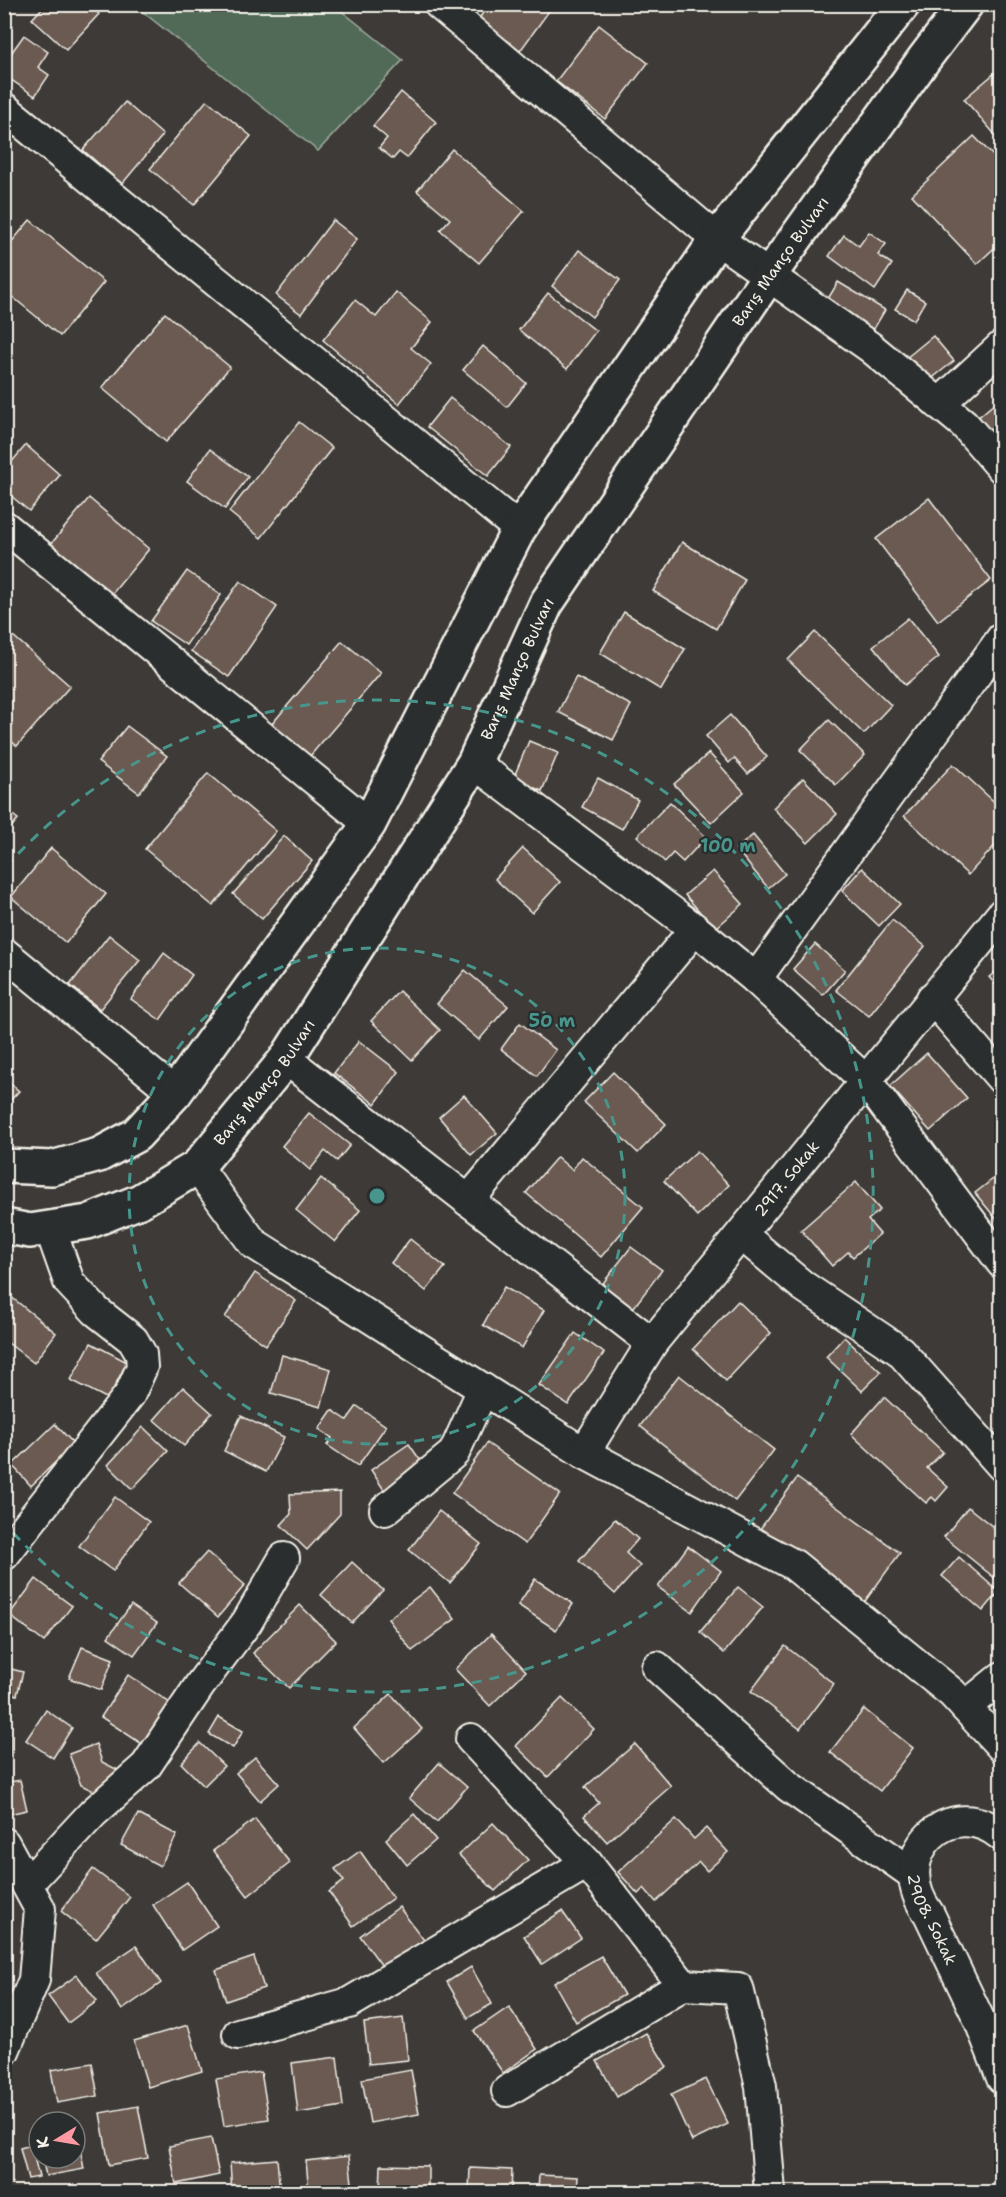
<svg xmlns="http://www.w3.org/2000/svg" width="1006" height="2197" font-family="'Shantell Sans',sans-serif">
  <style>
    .green { fill: #516a58; stroke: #a2aea0; stroke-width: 1.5 }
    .building { fill: #6a5a51; stroke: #f4f1e8; stroke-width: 1.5 }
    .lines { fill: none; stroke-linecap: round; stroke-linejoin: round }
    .minor-casing { stroke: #f4f1e8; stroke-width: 34 }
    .primary-casing { stroke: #f4f1e8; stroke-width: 38 }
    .minor { stroke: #2a2d2e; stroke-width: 30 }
    .primary { stroke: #2a2d2e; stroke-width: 33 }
    .ring { fill: none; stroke: #48958c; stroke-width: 3; stroke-dasharray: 10 8 }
    .labels { text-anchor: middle; stroke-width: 4.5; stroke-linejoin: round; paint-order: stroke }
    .street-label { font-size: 16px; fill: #f4f1e8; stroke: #2a2d2e }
    .centre { fill: #48958c; stroke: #2a2d2e; stroke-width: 3 }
    .ring-label { font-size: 18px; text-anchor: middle; font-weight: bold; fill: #48958c; stroke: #2a2d2e; stroke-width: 4.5; stroke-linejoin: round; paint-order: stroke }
  </style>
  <rect width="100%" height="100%" fill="#3d3a38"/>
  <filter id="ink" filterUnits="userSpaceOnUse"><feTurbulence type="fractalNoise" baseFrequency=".0167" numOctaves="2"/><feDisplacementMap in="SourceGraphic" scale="12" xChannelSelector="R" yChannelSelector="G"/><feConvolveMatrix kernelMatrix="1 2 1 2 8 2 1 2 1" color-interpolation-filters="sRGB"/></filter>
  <g filter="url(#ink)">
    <path class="green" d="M134 5H334L403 60 318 151Z"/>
    <g class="building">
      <path d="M46 4H89L99 14 66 50 32 19Z"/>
      <path d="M458 4H479L470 15Z"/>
      <path d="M489 4H554L520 51 478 20Z"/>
      <path d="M675 4H691L685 12Z"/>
      <path d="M599 25 648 63 605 119 556 81Z"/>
      <path d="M24 35 48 52 38 67 49 75 35 96 4 75V63Z"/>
      <path d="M996 72 1002 78V134L998 138 964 99Z"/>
      <path d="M401 92 436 122 407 158 399 152 393 159 379 148 387 138 373 126Z"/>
      <path d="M207 100 251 136 194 205 150 169Z"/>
      <path d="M125 102 163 135 122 184 83 150Z"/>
      <path d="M974 136 1002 165V241L977 264 912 195Z"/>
      <path d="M452 149 524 211 479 263 440 230 450 219 417 191Z"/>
      <path d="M30 220 104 282 60 336 4 290V251Z"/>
      <path d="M333 220 357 239 301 314 276 295Z"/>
      <path d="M869 232 886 244 878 255 892 264 875 290 829 256 844 235 859 246Z"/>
      <path d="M579 250 620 280 592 317 552 286Z"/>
      <path d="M838 282 885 310 869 337 822 309Z"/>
      <path d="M907 290 925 301 914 320 895 309Z"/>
      <path d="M396 292 432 322 411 348 431 364 399 404 323 340 355 300 376 317Z"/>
      <path d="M548 293 596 331 567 369 519 330Z"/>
      <path d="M165 313 230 367 166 442 102 388Z"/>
      <path d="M933 336 954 361 926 383 906 358Z"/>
      <path d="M483 346 526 383 507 407 463 370Z"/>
      <path d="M1002 397 1001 451 975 420Z"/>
      <path d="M450 398 511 447 488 476 427 427Z"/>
      <path d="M299 422 332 448 261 538 229 512Z"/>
      <path d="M26 445 60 475 29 511 4 490V471Z"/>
      <path d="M210 449 248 477 225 509 187 481Z"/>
      <path d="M89 498 149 549 111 595 51 544Z"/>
      <path d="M929 498 991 580 938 621 876 539Z"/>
      <path d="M682 542 745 580 716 629 653 591Z"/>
      <path d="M187 571 221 595 186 645 151 621Z"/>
      <path d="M240 581 277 607 229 677 191 651Z"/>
      <path d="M624 612 685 649 661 690 600 653Z"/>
      <path d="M908 618 939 657 905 685 873 646Z"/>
      <path d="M4 628 70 686 17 746 4 735Z"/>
      <path d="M815 632 891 705 864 734 788 660Z"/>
      <path d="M342 641 381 673 304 763 266 731Z"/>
      <path d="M576 677 631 705 613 740 558 712Z"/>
      <path d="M730 715 767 757 748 774 734 758 729 763 706 736Z"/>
      <path d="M829 720 865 755 836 785 800 750Z"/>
      <path d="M127 726 167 756 139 793 98 762Z"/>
      <path d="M529 741 558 753 542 791 513 779Z"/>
      <path d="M709 753 744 792 711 823 674 784Z"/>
      <path d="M953 764 1002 809V838L968 875 904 816Z"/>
      <path d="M208 773 276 831 213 906 145 849Z"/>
      <path d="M598 778 638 800 622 829 582 807Z"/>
      <path d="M803 778 837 814 808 843 773 808Z"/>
      <path d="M670 802 706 837 683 862 673 853 665 862 637 836Z"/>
      <path d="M4 808 18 819 4 836Z"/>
      <path d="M753 835 785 874 768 888 736 849Z"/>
      <path d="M284 836 312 861 262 919 233 894Z"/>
      <path d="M51 848 106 894 66 943 11 897Z"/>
      <path d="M523 848 560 882 532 913 495 879Z"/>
      <path d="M862 868 900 904 879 926 842 891Z"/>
      <path d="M713 871 743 904 715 929 685 895Z"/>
      <path d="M892 920 925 946 869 1016 836 990Z"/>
      <path d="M109 935 140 960 100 1009 70 985Z"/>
      <path d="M815 944 845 970 823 995 793 969Z"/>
      <path d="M164 953 192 975 160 1020 131 999Z"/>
      <path d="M1002 967V992L989 977Z"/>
      <path d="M465 970 508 1006 479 1040 437 1004Z"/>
      <path d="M399 991 440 1030 412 1060 371 1021Z"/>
      <path d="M520 1023 556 1050 537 1076 501 1049Z"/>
      <path d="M359 1041 399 1072 375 1104 334 1073Z"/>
      <path d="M927 1053 967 1098 930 1131 890 1086Z"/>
      <path d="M613 1072 666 1124 638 1153 584 1102Z"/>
      <path d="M4 1078 19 1091 4 1107Z"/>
      <path d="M464 1095 497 1133 471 1155 439 1117Z"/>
      <path d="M309 1113 350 1145 337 1161 325 1151 310 1170 282 1146Z"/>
      <path d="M697 1151 729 1185 697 1216 664 1181Z"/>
      <path d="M557 1157 572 1170 582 1157 643 1207 601 1257 526 1193Z"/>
      <path d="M1002 1172V1226L975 1193Z"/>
      <path d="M321 1178 360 1210 335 1242 296 1210Z"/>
      <path d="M856 1182 880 1210 868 1220 880 1234 853 1257 848 1252 832 1266 801 1230Z"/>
      <path d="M410 1239 445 1267 426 1291 391 1263Z"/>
      <path d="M631 1247 662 1270 631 1311 600 1287Z"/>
      <path d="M255 1273 296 1301 266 1345 225 1317Z"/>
      <path d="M504 1287 544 1310 522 1348 483 1325Z"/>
      <path d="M10 1296 56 1333 34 1363 4 1340V1304Z"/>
      <path d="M738 1301 771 1333 726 1381 693 1349Z"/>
      <path d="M575 1333 604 1353 568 1405 539 1385Z"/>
      <path d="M844 1337 881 1372 862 1391 826 1357Z"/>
      <path d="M91 1343 127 1362 108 1399 71 1380Z"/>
      <path d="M282 1355 331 1369 321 1407 271 1393Z"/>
      <path d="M679 1375 774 1450 735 1501 640 1426Z"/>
      <path d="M183 1387 212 1413 184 1446 154 1420Z"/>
      <path d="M884 1397 943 1452 927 1468 948 1487 936 1501 932 1497 926 1503 851 1434Z"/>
      <path d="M357 1406 386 1426 358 1466 327 1445 332 1438 319 1429 332 1410 347 1420Z"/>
      <path d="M241 1416 284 1437 266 1472 224 1451Z"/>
      <path d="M55 1424 74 1444 31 1486 12 1465Z"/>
      <path d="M143 1427 168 1451 132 1489 108 1465Z"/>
      <path d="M487 1443 560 1494 525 1544 452 1493Z"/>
      <path d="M409 1444 427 1470 388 1496 371 1470Z"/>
      <path d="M797 1478 900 1553 863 1604 760 1529Z"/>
      <path d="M340 1492V1514L307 1550 281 1525 291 1514 290 1494Z"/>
      <path d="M115 1497 149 1522 113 1571 79 1546Z"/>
      <path d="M968 1507 1002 1534V1584L944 1537Z"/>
      <path d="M439 1511 481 1544 450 1583 409 1550Z"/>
      <path d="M615 1519 638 1539 626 1553 640 1566 615 1594 579 1561Z"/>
      <path d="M688 1546 721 1571 692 1612 658 1587Z"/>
      <path d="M207 1552 245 1585 218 1617 179 1583Z"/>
      <path d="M959 1557 999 1592 983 1611 942 1576Z"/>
      <path d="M352 1562 383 1590 352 1623 321 1595Z"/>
      <path d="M36 1579 72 1606 44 1642 9 1615Z"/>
      <path d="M535 1579 573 1604 556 1630 518 1605Z"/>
      <path d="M430 1587 455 1619 412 1651 388 1619Z"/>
      <path d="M738 1587 763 1607 724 1653 700 1632Z"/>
      <path d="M131 1605 157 1623 134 1655 108 1637Z"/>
      <path d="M300 1605 336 1641 289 1688 253 1653Z"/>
      <path d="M491 1634 526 1671 490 1706 455 1669Z"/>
      <path d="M785 1646 834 1684 800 1729 751 1691Z"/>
      <path d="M82 1647 113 1659 101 1690 69 1678Z"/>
      <path d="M4 1667 23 1672 17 1695 4 1692Z"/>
      <path d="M128 1675 173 1705 145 1746 101 1717Z"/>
      <path d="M391 1694 422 1729 384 1763 354 1728Z"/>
      <path d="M562 1698 594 1729 548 1777 516 1746Z"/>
      <path d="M864 1709 913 1748 880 1791 830 1752Z"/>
      <path d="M46 1710 72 1728 53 1758 26 1740Z"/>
      <path d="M219 1717 243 1731 233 1748 209 1734Z"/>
      <rect x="4" y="1732" width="6" height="24"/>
      <path d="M200 1743 224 1766 204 1786 181 1763Z"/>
      <path d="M96 1744 102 1762 118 1770 106 1797 81 1785 69 1754Z"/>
      <path d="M635 1744 671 1786 607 1842 584 1816 599 1803 585 1787Z"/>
      <path d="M255 1757 279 1784 260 1801 236 1773Z"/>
      <path d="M439 1763 467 1787 437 1822 409 1798Z"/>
      <path d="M20 1780 27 1810 4 1815V1783Z"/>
      <path d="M138 1814 177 1835 160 1866 121 1845Z"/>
      <path d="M414 1814 436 1840 407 1865 386 1839Z"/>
      <path d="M255 1819 290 1863 248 1896 213 1851Z"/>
      <path d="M676 1819 694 1839 706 1828 728 1852 707 1871 699 1862 656 1902 644 1888 638 1894 618 1872Z"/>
      <path d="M493 1823 528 1860 495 1891 459 1855Z"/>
      <path d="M360 1851 393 1898 353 1926 329 1892 344 1881 335 1869Z"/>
      <path d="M93 1869 130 1897 96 1939 61 1911Z"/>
      <path d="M187 1882 217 1926 182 1950 153 1905Z"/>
      <path d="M399 1907 424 1940 385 1970 360 1936Z"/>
      <path d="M562 1911 581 1938 542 1964 524 1936Z"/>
      <path d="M136 1946 161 1983 122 2010 96 1973Z"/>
      <path d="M601 1956 624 1995 576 2022 554 1983Z"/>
      <path d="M254 1957 264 1988 226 2001 216 1970Z"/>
      <path d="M471 1967 492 2004 468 2018 447 1982Z"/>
      <path d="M77 1975 97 2001 68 2023 48 1996Z"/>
      <path d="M509 2007 537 2049 503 2073 474 2031Z"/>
      <path d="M403 2018 408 2060 369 2064 364 2023Z"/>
      <path d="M188 2025 202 2071 148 2087 134 2041Z"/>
      <path d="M646 2033 667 2067 617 2097 597 2061Z"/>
      <path d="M337 2057 343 2106 298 2113 292 2063Z"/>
      <path d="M92 2063 98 2096 57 2103 51 2070Z"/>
      <path d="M411 2070 419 2114 370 2123 362 2079Z"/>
      <path d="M261 2072 269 2119 224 2126 216 2079Z"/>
      <path d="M706 2079 728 2124 692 2141 671 2095Z"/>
      <path d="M138 2106 148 2158 109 2165 100 2113Z"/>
      <path d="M75 2122 84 2169 46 2176 42 2158H75Z"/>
      <path d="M211 2138 219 2175 176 2184 169 2146Z"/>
      <path d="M31 2145 39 2177 28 2179 20 2148Z"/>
      <path d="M349 2156 353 2192H309L306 2161Z"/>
      <path d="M277 2159 280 2192H232L230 2163Z"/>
      <path d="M381 2165 428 2166V2192H380Z"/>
      <path d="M470 2168 512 2170 511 2192H469Z"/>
      <path d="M539 2175 578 2177 577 2192H538Z"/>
      <path d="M165 2189 166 2192H151V2191Z"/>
    </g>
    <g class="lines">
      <defs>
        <g id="minor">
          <path d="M439 4 717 239 870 347 964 424 1002 468"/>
          <path d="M4 108 519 529"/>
          <path d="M939 404 1002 346"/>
          <path d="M4 526 369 824"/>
          <path d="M474 763 695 929 756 979 867 1082 1002 1263"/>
          <path d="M4 953 175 1093"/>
          <path d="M756 979 1002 638"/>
          <path d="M932 998 1002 1079"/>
          <path d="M286 1059 652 1343"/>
          <path d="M197 1167 253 1243 584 1453 794 1565 952 1693 1002 1747"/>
          <path d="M468 1201 695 929"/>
          <path d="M742 1235 803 1286 900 1351 1002 1466"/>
          <path id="s1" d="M584 1453 652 1343 1002 914"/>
          <path d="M385 1510 454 1453 483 1389"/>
          <path d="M4 1555 130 1394 142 1367 141 1354 133 1340 96 1311 69 1282 50 1228"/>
          <path d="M657 1667 788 1786 913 1874"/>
          <path d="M965 1707 1002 1677"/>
          <path d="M471 1739 587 1863 683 1985 738 1988 761 2086 770 2192"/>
          <path id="s2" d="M1002 1836C951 1792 884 1855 929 1914L979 2019 1002 2078"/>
          <path d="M4 1843 40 1909 34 1980 4 2051"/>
          <path d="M27 1884 93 1813 146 1766 200 1685 247 1622 284 1558"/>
          <path d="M238 2034 349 2003 587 1863"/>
          <path d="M507 2091 683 1985"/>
        </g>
        <g id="primary">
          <path d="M4 1166 52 1168 99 1155 136 1135 175 1093 369 824 519 529 717 239 903 4"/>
          <path id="s3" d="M4 1226 30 1231 88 1222 140 1201 197 1167 286 1059 474 763 546 604 768 277 924 59 966 4"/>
        </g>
      </defs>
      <use href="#minor" class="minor-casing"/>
      <use href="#primary" class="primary-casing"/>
      <use href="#minor" class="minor"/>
      <use href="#primary" class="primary"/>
    </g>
  </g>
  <g class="ring">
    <circle cx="377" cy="1196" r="248"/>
    <path d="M6 867A496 496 0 1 1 6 1525"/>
  </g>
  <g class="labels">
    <g class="street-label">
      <text dy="6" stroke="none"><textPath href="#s3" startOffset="1288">Barış Manço Bulvarı</textPath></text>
      <text dy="6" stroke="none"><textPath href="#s3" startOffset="802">Barış Manço Bulvarı</textPath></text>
      <text dy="6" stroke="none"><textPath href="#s3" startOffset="316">Barış Manço Bulvarı</textPath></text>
      <text dy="6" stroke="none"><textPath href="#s1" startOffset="342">2917. Sokak</textPath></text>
      <text dy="6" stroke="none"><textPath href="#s2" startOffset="171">2908. Sokak</textPath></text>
    </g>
  </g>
  <circle cx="377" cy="1196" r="9" class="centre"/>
  <g class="ring-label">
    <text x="728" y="852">100 m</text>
    <text x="552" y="1027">50 m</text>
  </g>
  <rect width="1006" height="2197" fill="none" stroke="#2a2d2e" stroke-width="24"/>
  <rect x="12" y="12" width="982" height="2173" fill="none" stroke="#f4f1e8" stroke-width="2" filter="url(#ink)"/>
  <g transform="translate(57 2140) rotate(259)"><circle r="28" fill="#2a2d2e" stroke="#7b7b78" stroke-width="1.5"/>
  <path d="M0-4.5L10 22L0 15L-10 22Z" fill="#ff9aa2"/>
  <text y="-9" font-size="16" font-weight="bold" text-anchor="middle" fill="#f4f1e8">K</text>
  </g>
</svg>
